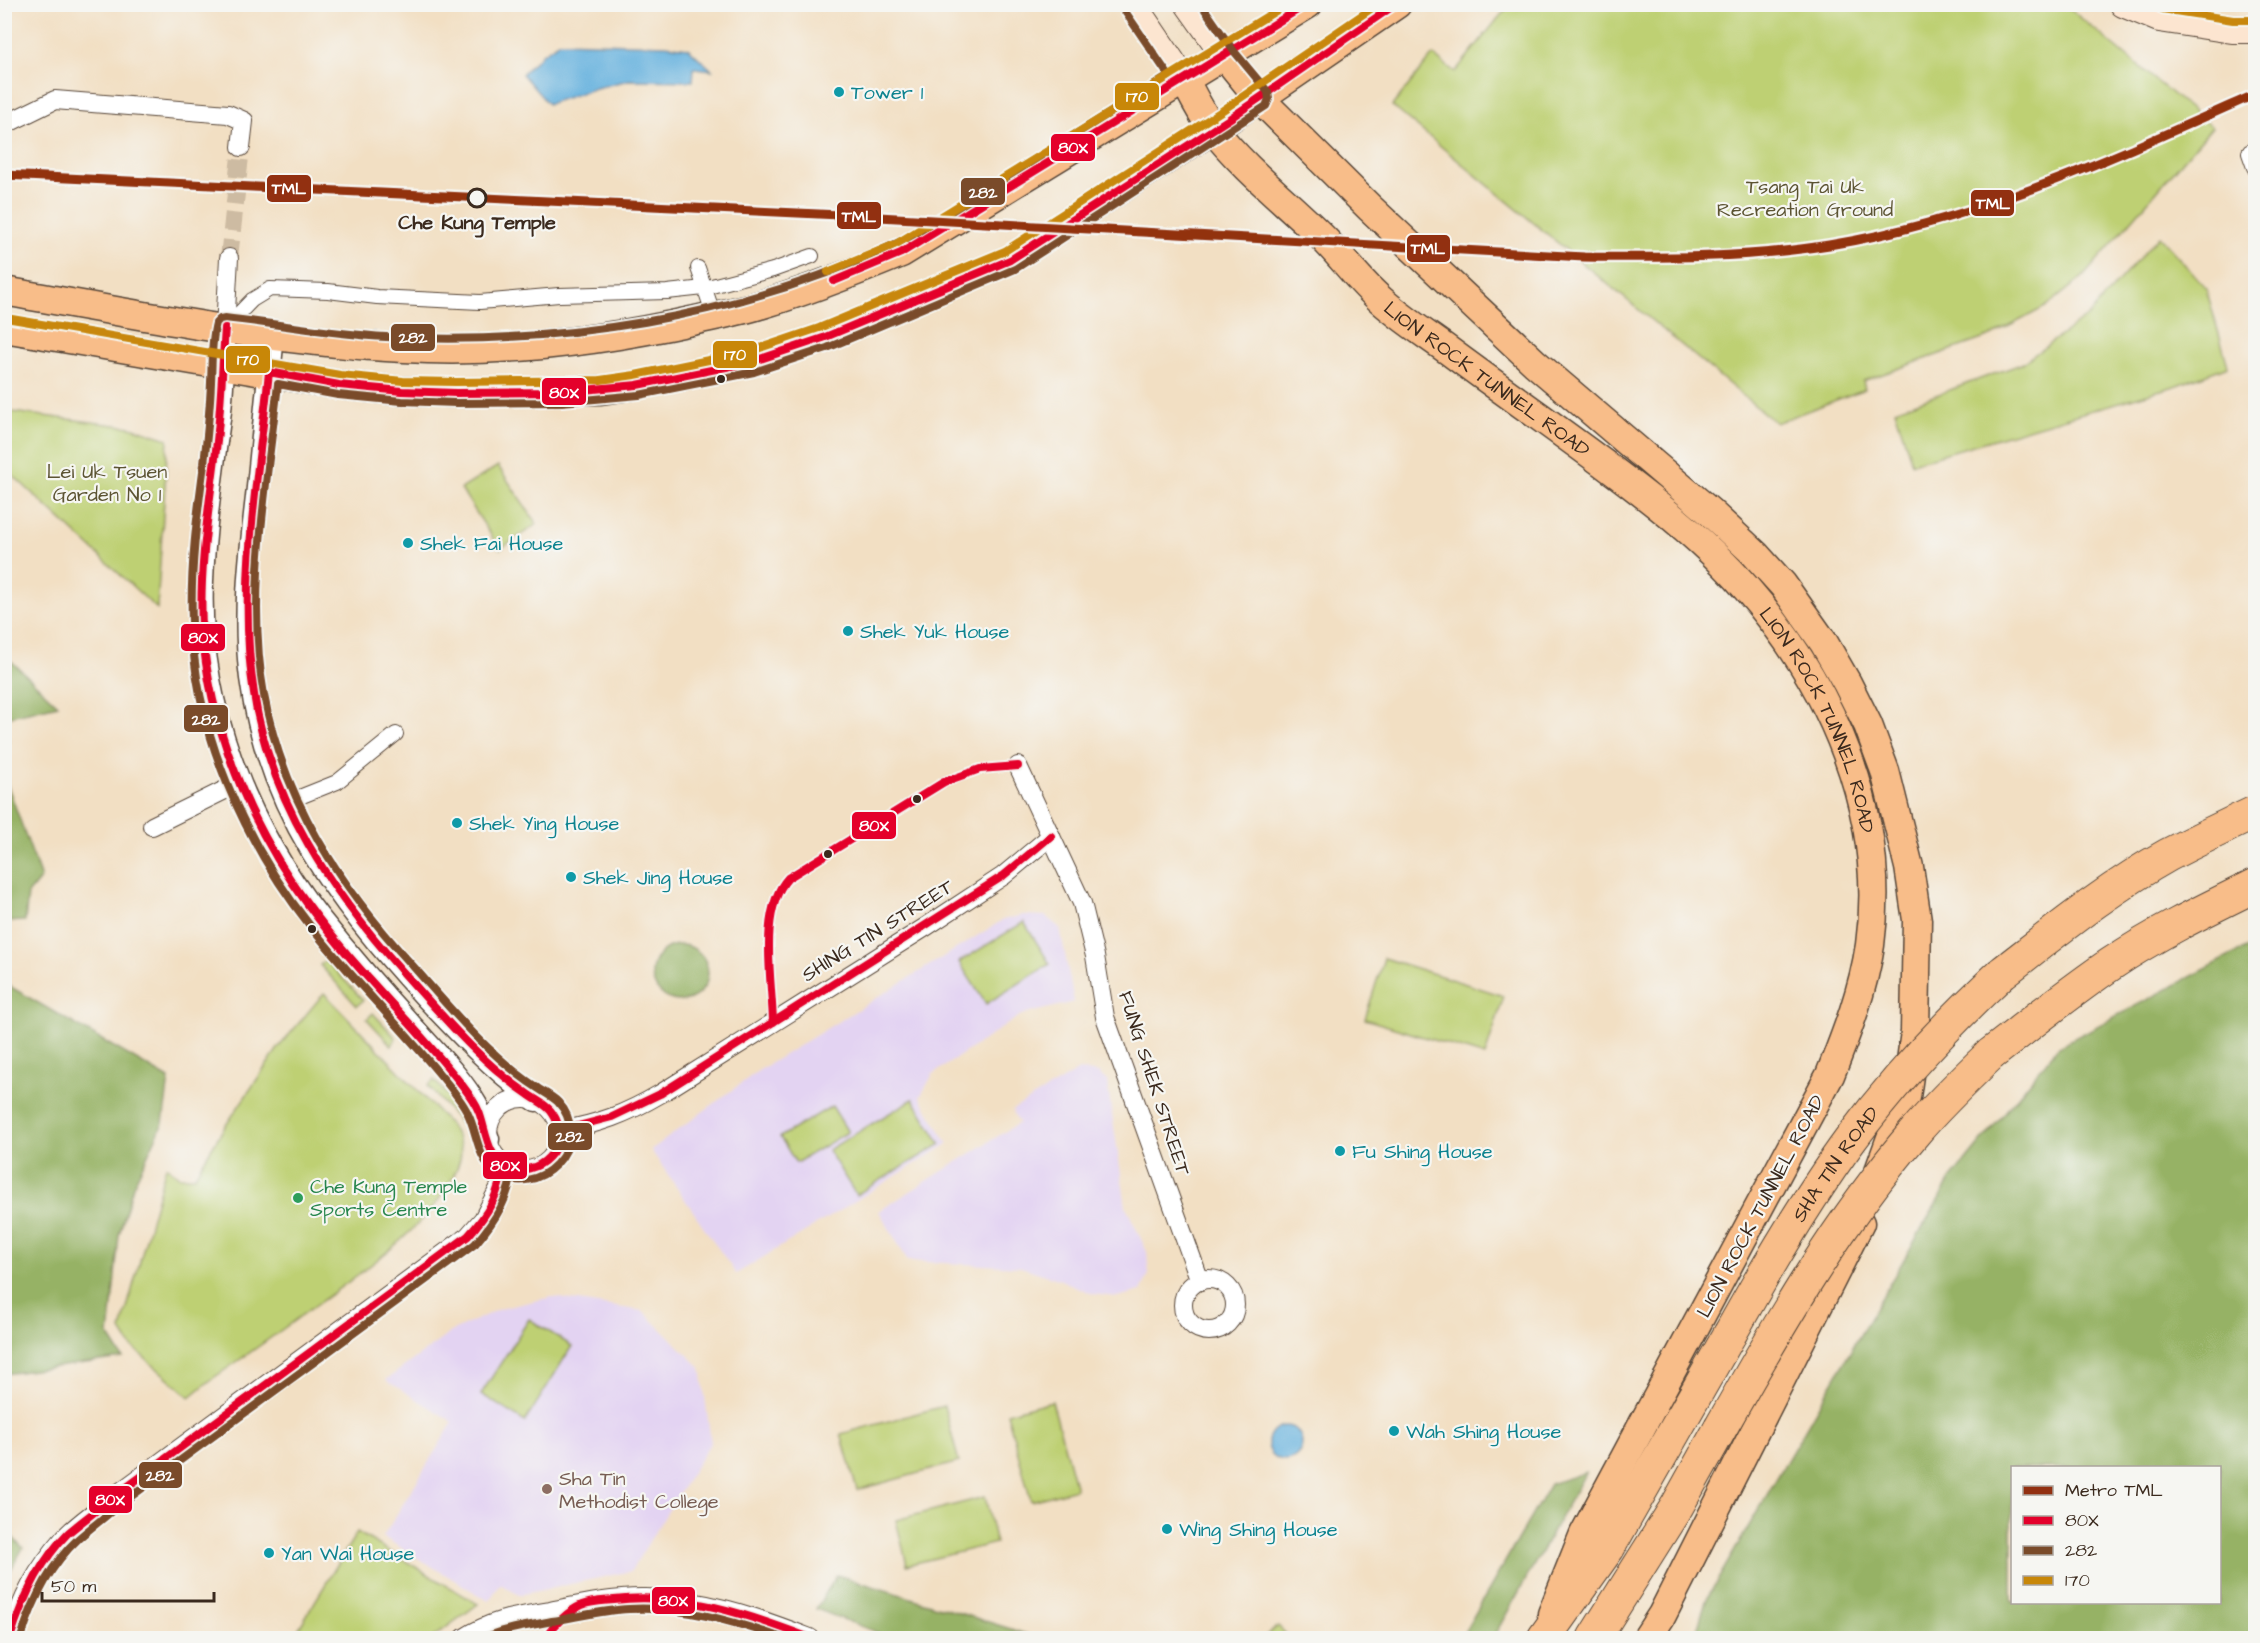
<svg xmlns="http://www.w3.org/2000/svg" width="2260" height="1643" font-family="'Architects Daughter',sans-serif">
  <style>
    .built { fill: #e3d3f2 }
    .green { fill: #bed073; stroke: #7c7d48; stroke-width: 1.5 }
    .forest { fill: #96b265; stroke: #686e42; stroke-width: 1.5; fill-rule: evenodd }
    .water { fill: #65b1de; stroke: #506e7e; stroke-width: 1.5 }
    .lines { fill: none; stroke-linecap: round; stroke-linejoin: round }
    .minor-tunnel { stroke: #cdbba2; stroke-width: 18; stroke-dasharray: 18 9; stroke-linecap: butt }
    .pedestrian-casing { stroke: #564537; stroke-width: 16 }
    .minor-casing { stroke: #564537; stroke-width: 20 }
    .tertiary-casing { stroke: #564537; stroke-width: 25 }
    .secondary-casing { stroke: #564537; stroke-width: 28 }
    .primary-casing { stroke: #564537; stroke-width: 31 }
    .motorway-casing { stroke: #564537; stroke-width: 35 }
    .pedestrian { stroke: #fff; stroke-width: 14 }
    .minor { stroke: #fff; stroke-width: 18 }
    .tertiary { stroke: #fff; stroke-width: 22 }
    .secondary { stroke: #fce5d0; stroke-width: 26 }
    .primary { stroke: #f8bd89; stroke-width: 28 }
    .motorway { stroke: #f8bd89; stroke-width: 33 }
    .motorway-bridge-casing { stroke: #564537; stroke-width: 35; stroke-linecap: butt }
    .motorway-bridge { stroke: #f8bd89; stroke-width: 33 }
    .bus-1-casing { stroke: #f6f6f2; stroke-width: 12 }
    .bus-2-casing { stroke: #f6f6f2; stroke-width: 12 }
    .bus-3-casing { stroke: #f6f6f2; stroke-width: 12 }
    .bus-1 { stroke: #e4002b; stroke-width: 8 }
    .bus-2 { stroke: #7a4b2a; stroke-width: 8 }
    .bus-3 { stroke: #c88708; stroke-width: 8 }
    .metro-1-casing { stroke: #f6f6f2; stroke-width: 14 }
    .metro-1 { stroke: #923011; stroke-width: 9 }
    .culture-dot { fill: #0f9aa8; stroke: #f6f6f2; stroke-width: 2 }
    .stop-dot { fill: #f6f6f2; stroke: #3b2a1e; stroke-width: 3 }
    .bus-dot { fill: #3b2a1e; stroke: #f6f6f2; stroke-width: 2 }
    .leisure-dot { fill: #2e9e5b; stroke: #f6f6f2; stroke-width: 2 }
    .education-dot { fill: #8d6e63; stroke: #f6f6f2; stroke-width: 2 }
    .labels { text-anchor: middle; stroke-width: 4.5; stroke-linejoin: round; paint-order: stroke }
    .culture-label { font-size: 20px; fill: #0d838f; stroke: #f6f6f2; text-anchor: start }
    .park-label { font-size: 20px; fill: #5c5433; stroke: #f6f6f2 }
    .stop-label { font-size: 20px; font-weight: bold; fill: #3b2a1e; stroke: #f6f6f2 }
    .street-label { font-size: 20px; fill: #3b2a1e; stroke: #f6f6f2 }
    .leisure-label { font-size: 20px; fill: #27864d; stroke: #f6f6f2; text-anchor: start }
    .education-label { font-size: 20px; fill: #785e54; stroke: #f6f6f2; text-anchor: start }
    .line-badge { stroke: #f6f6f2; stroke-width: 2 }
    .badge-label { font-size: 16px; text-anchor: middle; font-weight: bold; fill: #fff }
  </style>
  <rect width="100%" height="100%" fill="#f6f6f2"/>
  <filter id="ink" filterUnits="userSpaceOnUse"><feTurbulence type="fractalNoise" baseFrequency=".0167" numOctaves="2"/><feDisplacementMap in="SourceGraphic" scale="12" xChannelSelector="R" yChannelSelector="G"/><feConvolveMatrix kernelMatrix="1 2 1 2 8 2 1 2 1" color-interpolation-filters="sRGB"/></filter>
  <filter id="wash" filterUnits="userSpaceOnUse"><feTurbulence type="fractalNoise" baseFrequency=".008" numOctaves="4" result="noise"/><feDisplacementMap in="SourceGraphic" scale="24" xChannelSelector="R" yChannelSelector="G"/><feGaussianBlur stdDeviation="1.35" result="paint"/><feColorMatrix in="noise" values="0 0 0 0 0 0 0 0 0 0 0 0 0 0 0 0 0 1.4 0 .05"/><feComposite in="paint" operator="in"/></filter>
  <g filter="url(#wash)">
    <rect width="100%" height="100%" fill="#f2dfc3"/>
    <g class="built">
      <path d="M1023 915 1045 916 1060 928 1074 1002 1021 1015 933 1074 920 1097 948 1144 736 1274 651 1150 758 1071 1003 920Z"/>
      <path d="M1079 1070 1098 1073 1107 1081 1126 1207 1147 1252 1149 1274 1141 1291 1117 1297 1093 1294 1061 1280 1021 1267 908 1261 879 1211 1019 1123 1012 1110Z"/>
      <path d="M552 1297 643 1311 701 1368 711 1442 631 1571 519 1595 500 1584 489 1601 383 1537 453 1422 386 1380 451 1332 499 1309Z"/>
    </g>
    <g class="green">
      <path d="M2064 4 2212 127 2083 277 2047 306 1991 336 1863 381 1865 389 1776 423 1392 106 1433 55 1455 72 1509 5Z"/>
      <path d="M2159 236 2206 288 2228 366 2178 385 1912 463 1895 410 2021 364 2088 316Z"/>
      <path d="M4 411 131 427 168 439 157 609 5 468Z"/>
      <path d="M498 466 537 524 500 549 461 489Z"/>
      <path d="M1024 922 1050 964 986 1004 959 962Z"/>
      <path d="M1384 958 1504 996 1485 1056 1365 1019Z"/>
      <path d="M326 960 363 1000 357 1006 320 965Z"/>
      <path d="M324 993 444 1118C454 1130 464 1143 460 1159 445 1218 353 1279 306 1312 275 1335 244 1357 212 1379L190 1397 131 1346 121 1330 166 1166 180 1177H194L222 1131 279 1047Z"/>
      <path d="M373 1013 396 1038 392 1046 367 1019Z"/>
      <path d="M434 1080 455 1103 465 1128 428 1086Z"/>
      <path d="M913 1099 941 1144 856 1195 828 1150Z"/>
      <path d="M832 1106 848 1132 796 1163 780 1137Z"/>
      <path d="M529 1319 572 1346 525 1422 481 1394Z"/>
      <path d="M1052 1401 1076 1489 1031 1501 1007 1413Z"/>
      <path d="M944 1406 959 1462 857 1490 841 1434Z"/>
      <path d="M985 1497 996 1543 907 1565 896 1520Z"/>
      <path d="M357 1532 478 1604 432 1638H293Z"/>
      <path d="M1278 1626 1290 1638H1264Z"/>
    </g>
    <g class="forest">
      <path d="M4 658 11 661 58 705 6 717 8 741 7 784 41 878 28 894 25 921 5 922Z"/>
      <path d="M2255 943V1638H1695L1706 1600 1950 1180 2059 1046ZM2012 1468H2220V1602H2012Z"/>
      <circle cx="680" cy="973" r="28"/>
      <path d="M4 983 169 1079 163 1123 133 1186 119 1235 109 1336 123 1358 5 1374Z"/>
      <path d="M1586 1472 1493 1638H1461L1550 1484Z"/>
      <path d="M5 1530 23 1548 5 1580Z"/>
      <path d="M837 1575 1011 1629 1037 1638H891L816 1609Z"/>
    </g>
    <g class="water">
      <path d="M560 42 666 45 688 48 712 70 694 68 693 81 629 80 596 88 548 104 522 74 542 54Z"/>
      <circle cx="1285" cy="1443" r="17"/>
    </g>
  </g>
  <g filter="url(#ink)">
    <g class="lines">
      <path class="minor-tunnel" d="M229 258 241 147"/>
      <defs>
        <g id="pedestrian">
          <path d="M698 268 714 316"/>
          <path d="M225 328 252 300 270 289 328 291 377 297 480 302 559 295 667 292 704 288 773 270 812 256"/>
          <path d="M287 802 337 782 396 734"/>
        </g>
        <g id="minor">
          <path d="M4 125 55 100 228 114 244 121 241 147"/>
          <path d="M2251 153 2256 167"/>
          <path d="M225 328 229 258"/>
          <path d="M1018 766 1082 903 1095 956 1105 1017 1200 1281"/>
          <path d="M152 826 239 783"/>
          <circle cx="524" cy="1134" r="36"/>
          <path d="M559 1131C599 1124 626 1114 660 1094L924 928 1003 876 1051 836"/>
          <circle cx="1209" cy="1305" r="26"/>
          <path d="M10 1638C21 1598 37 1569 65 1537 77 1524 94 1513 108 1501L468 1236 483 1219 501 1184 503 1164"/>
          <path d="M464 1638C494 1619 516 1617 550 1611 580 1605 611 1598 641 1598 699 1597 756 1617 810 1638"/>
        </g>
        <g id="tertiary">
          <path d="M225 328C223 358 223 389 219 419 212 473 204 527 202 581 197 702 244 822 318 917 349 956 382 994 416 1031 436 1054 460 1077 476 1105 481 1115 484 1128 488 1139"/>
          <path d="M273 335C268 389 262 443 257 497 250 557 243 618 251 678 268 809 340 904 427 998 462 1035 495 1070 536 1100"/>
        </g>
        <g id="secondary">
          <path d="M1133 4 1184 79"/>
          <path d="M1188 4 1225 56"/>
          <path d="M2123 4 2159 19 2232 30H2256"/>
        </g>
        <g id="primary">
          <path d="M1225 56 1259 98 1370 208 1535 363 1710 512 1755 554 1783 585 1824 643 1847 683 1868 725 1885 771 1909 867 1917 920 1915 1032 1906 1097 1880 1168"/>
          <path id="s1" d="M1184 79C1193 96 1202 115 1213 129 1244 169 1289 204 1324 239 1343 258 1360 282 1381 300 1402 319 1426 334 1449 351 1511 397 1575 441 1637 489 1676 519 1715 552 1747 589 1832 686 1888 815 1870 945 1863 991 1847 1032 1830 1075L1584 1534 1552 1614"/>
          <path d="M4 291C137 315 270 341 404 348 501 354 601 341 696 320 718 315 741 311 763 304 810 290 855 272 901 253L1308 4"/>
          <path d="M4 328 339 385 402 391 456 393 601 390 637 385 751 362 823 338 1010 260 1229 119 1397 4"/>
          <path d="M1647 1638 1662 1615 1860 1223"/>
        </g>
        <g id="motorway">
          <path d="M2002 973C2055 932 2109 888 2168 855 2197 840 2226 826 2256 812"/>
          <path d="M1991 1054C2031 1023 2070 992 2111 964 2157 933 2207 909 2256 885"/>
          <path d="M1544 1638 1608 1548 1730 1334"/>
          <path d="M1594 1638 1677 1506 1720 1429"/>
        </g>
      </defs>
      <use href="#pedestrian" class="pedestrian-casing"/>
      <use href="#minor" class="minor-casing"/>
      <use href="#tertiary" class="tertiary-casing"/>
      <use href="#secondary" class="secondary-casing"/>
      <use href="#primary" class="primary-casing"/>
      <use href="#motorway" class="motorway-casing"/>
      <use href="#pedestrian" class="pedestrian"/>
      <use href="#minor" class="minor"/>
      <use href="#tertiary" class="tertiary"/>
      <use href="#secondary" class="secondary"/>
      <use href="#primary" class="primary"/>
      <use href="#motorway" class="motorway"/>
      <defs>
        <g id="motorway-bridge">
          <path id="s2" d="M1730 1334C1767 1267 1806 1200 1851 1139 1896 1078 1947 1024 2002 973"/>
          <path d="M1720 1429C1778 1326 1837 1223 1915 1132 1938 1105 1965 1079 1991 1054"/>
        </g>
      </defs>
      <use href="#motorway-bridge" class="motorway-bridge-casing"/>
      <use href="#motorway-bridge" class="motorway-bridge"/>
      <defs>
        <g id="bus-1">
          <path d="M834 281 901 253 1307 4"/>
          <path d="M225 328C222 369 221 409 216 450 209 508 199 567 202 626 209 727 249 825 309 906 355 970 414 1023 462 1085 469 1094 475 1102 479 1112 486 1130 487 1157 506 1166 538 1181 573 1144 553 1114 548 1105 537 1101 529 1095 480 1062 441 1014 402 971 332 893 270 801 254 694 237 588 258 478 269 372L339 385 402 391 456 393 562 392 637 385 751 362 823 338 1010 260 1229 119 1396 4"/>
          <path d="M773 1022C772 980 758 911 788 878L944 782 980 769 1018 766"/>
          <path d="M559 1131 612 1117 660 1094 1003 876 1051 836"/>
          <path d="M10 1638C22 1600 39 1562 68 1533 81 1522 95 1512 108 1501L468 1236C488 1214 500 1194 503 1164"/>
          <path d="M545 1638C554 1625 568 1611 582 1605 592 1601 604 1601 614 1600 683 1592 747 1614 810 1638"/>
        </g>
        <g id="bus-2">
          <path d="M1124 10 1169 76C1105 116 1041 156 976 196 948 212 922 232 893 245 737 318 558 346 386 337 332 334 279 324 225 318L220 319 216 323C211 342 212 363 211 382 210 410 207 437 204 464 197 516 190 569 192 622 194 731 244 842 311 927 356 984 409 1034 454 1092 459 1099 465 1106 468 1114 477 1132 477 1157 494 1171 537 1204 596 1143 558 1102 552 1096 543 1092 536 1087 488 1055 450 1008 412 965 341 888 283 800 264 695 246 595 267 484 278 384L338 395 402 401 456 403 562 402 639 395 754 372 827 348 1015 269 1266 106 1269 99 1268 92 1233 50 1201 4"/>
          <path d="M21 1638C32 1602 50 1565 78 1539 90 1528 103 1519 114 1509L475 1244C496 1220 510 1197 513 1165"/>
          <path d="M485 1638C506 1628 529 1626 552 1621 577 1617 603 1610 629 1609 682 1606 733 1621 782 1638"/>
        </g>
        <g id="bus-3">
          <path d="M2152 4 2162 9 2233 20H2256"/>
          <path d="M828 272 896 244 1287 4"/>
          <path d="M6 318 340 375 403 381 456 382 600 380 635 375 748 352 819 328 1005 251 1223 110 1378 4"/>
        </g>
      </defs>
      <use href="#bus-1" class="bus-1-casing"/>
      <use href="#bus-2" class="bus-2-casing"/>
      <use href="#bus-3" class="bus-3-casing"/>
      <use href="#bus-1" class="bus-1"/>
      <use href="#bus-2" class="bus-2"/>
      <use href="#bus-3" class="bus-3"/>
      <defs>
        <path id="metro-1" d="M4 175 861 216 1584 257C1666 258 1748 258 1829 245 1980 220 2117 156 2256 94"/>
      </defs>
      <use href="#metro-1" class="metro-1-casing"/>
      <use href="#metro-1" class="metro-1"/>
    </g>
  </g>
  <g class="culture-dot">
    <circle cx="839" cy="92" r="6"/>
    <circle cx="408" cy="543" r="6"/>
    <circle cx="848" cy="631" r="6"/>
    <circle cx="457" cy="823" r="6"/>
    <circle cx="571" cy="877" r="6"/>
    <circle cx="1340" cy="1151" r="6"/>
    <circle cx="1394" cy="1431" r="6"/>
    <circle cx="1167" cy="1529" r="6"/>
    <circle cx="269" cy="1553" r="6"/>
  </g>
  <circle class="stop-dot" cx="477" cy="198" r="9"/>
  <g class="bus-dot">
    <circle cx="721" cy="379" r="5"/>
    <circle cx="917" cy="799" r="5"/>
    <circle cx="828" cy="854" r="5"/>
    <circle cx="312" cy="929" r="5"/>
  </g>
  <circle class="leisure-dot" cx="298" cy="1198" r="6"/>
  <circle class="education-dot" cx="547" cy="1489" r="6"/>
  <g class="labels">
    <g class="culture-label">
      <text x="851" y="99">Tower 1</text>
      <text x="420" y="550">Shek Fai House</text>
      <text x="860" y="638">Shek Yuk House</text>
      <text x="469" y="830">Shek Ying House</text>
      <text x="583" y="884">Shek Jing House</text>
      <text x="1352" y="1158">Fu Shing House</text>
      <text x="1406" y="1438">Wah Shing House</text>
      <text x="1179" y="1536">Wing Shing House</text>
      <text x="281" y="1560">Yan Wai House</text>
    </g>
    <g class="park-label">
      <text x="1805" y="193">Tsang Tai Uk<tspan x="1805" dy="23">Recreation Ground</tspan></text>
      <text x="107" y="478">Lei Uk Tsuen<tspan x="107" dy="23">Garden No 1</tspan></text>
    </g>
    <g class="stop-label">
      <text x="477" y="229">Che Kung Temple</text>
    </g>
    <g class="street-label">
      <text dy="7" stroke="none"><textPath href="#s1" startOffset="430">LION ROCK TUNNEL ROAD</textPath></text>
      <text dy="7" stroke="none"><textPath href="#s1" startOffset="916">LION ROCK TUNNEL ROAD</textPath></text>
      <text transform="translate(877 930) rotate(-32)" y="7">SHING TIN STREET</text>
      <text transform="translate(1155 1083) rotate(72)" y="7">FUNG SHEK STREET</text>
      <text dy="7" stroke="none"><textPath href="#s2" startOffset="200">SHA TIN ROAD</textPath></text>
      <text transform="translate(1760 1206) rotate(-62)" y="7">LION ROCK TUNNEL ROAD</text>
    </g>
    <g class="leisure-label">
      <text x="310" y="1193">Che Kung Temple<tspan x="310" dy="23">Sports Centre</tspan></text>
    </g>
    <g class="education-label">
      <text x="559" y="1485">Sha Tin<tspan x="559" dy="23">Methodist College</tspan></text>
    </g>
  </g>
  <g class="line-badge">
    <rect x="1114" y="82" width="46" height="29" rx="6" fill="#c88708"/>
    <rect x="1050" y="133" width="46" height="29" rx="6" fill="#e4002b"/>
    <rect x="266" y="174" width="46" height="29" rx="6" fill="#923011"/>
    <rect x="960" y="177" width="46" height="29" rx="6" fill="#7a4b2a"/>
    <rect x="1970" y="189" width="45" height="28" rx="6" fill="#923011"/>
    <rect x="836" y="201" width="46" height="29" rx="6" fill="#923011"/>
    <rect x="1406" y="234" width="45" height="29" rx="6" fill="#923011"/>
    <rect x="390" y="323" width="46" height="29" rx="6" fill="#7a4b2a"/>
    <rect x="712" y="340" width="46" height="29" rx="6" fill="#c88708"/>
    <rect x="225" y="345" width="46" height="29" rx="6" fill="#c88708"/>
    <rect x="541" y="377" width="46" height="29" rx="6" fill="#e4002b"/>
    <rect x="180" y="623" width="46" height="29" rx="6" fill="#e4002b"/>
    <rect x="183" y="704" width="46" height="29" rx="6" fill="#7a4b2a"/>
    <rect x="851" y="811" width="46" height="29" rx="6" fill="#e4002b"/>
    <rect x="547" y="1122" width="46" height="29" rx="6" fill="#7a4b2a"/>
    <rect x="482" y="1151" width="46" height="29" rx="6" fill="#e4002b"/>
    <rect x="138" y="1461" width="45" height="28" rx="6" fill="#7a4b2a"/>
    <rect x="88" y="1485" width="45" height="29" rx="6" fill="#e4002b"/>
    <rect x="651" y="1586" width="45" height="29" rx="6" fill="#e4002b"/>
  </g>
  <g class="badge-label">
    <text x="1137" y="102">170</text>
    <text x="1073" y="153">80X</text>
    <text x="289" y="194">TML</text>
    <text x="983" y="198">282</text>
    <text x="1993" y="209">TML</text>
    <text x="859" y="222">TML</text>
    <text x="1428" y="254">TML</text>
    <text x="413" y="343">282</text>
    <text x="735" y="360">170</text>
    <text x="248" y="365">170</text>
    <text x="564" y="398">80X</text>
    <text x="203" y="643">80X</text>
    <text x="206" y="725">282</text>
    <text x="874" y="831">80X</text>
    <text x="570" y="1142">282</text>
    <text x="505" y="1171">80X</text>
    <text x="160" y="1481">282</text>
    <text x="110" y="1505">80X</text>
    <text x="673" y="1606">80X</text>
  </g>
  <rect width="2260" height="1643" fill="none" stroke="#f6f6f2" stroke-width="24"/>
  <rect x="2011" y="1466" width="210" height="138" fill="#f6f6f2" stroke="#aba49d" stroke-width="1.5"/>
  <rect x="2023" y="1486" width="30" height="9" fill="#923011" stroke="#aba49d" stroke-width="1.5"/>
  <text x="2065" y="1496" font-size="18" fill="#3b2a1e">Metro TML</text>
  <rect x="2023" y="1516" width="30" height="9" fill="#e4002b" stroke="#aba49d" stroke-width="1.5"/>
  <text x="2065" y="1526" font-size="18" fill="#3b2a1e">80X</text>
  <rect x="2023" y="1546" width="30" height="9" fill="#7a4b2a" stroke="#aba49d" stroke-width="1.5"/>
  <text x="2065" y="1556" font-size="18" fill="#3b2a1e">282</text>
  <rect x="2023" y="1576" width="30" height="9" fill="#c88708" stroke="#aba49d" stroke-width="1.5"/>
  <text x="2065" y="1586" font-size="18" fill="#3b2a1e">170</text>
  <path d="M42 1592v9h172v-9" fill="none" stroke="#3b2a1e" stroke-width="3"/>
  <text x="51" y="1592" font-size="18" fill="#3b2a1e" stroke="#f6f6f2" stroke-width="4.5" paint-order="stroke">50 m</text>
</svg>
